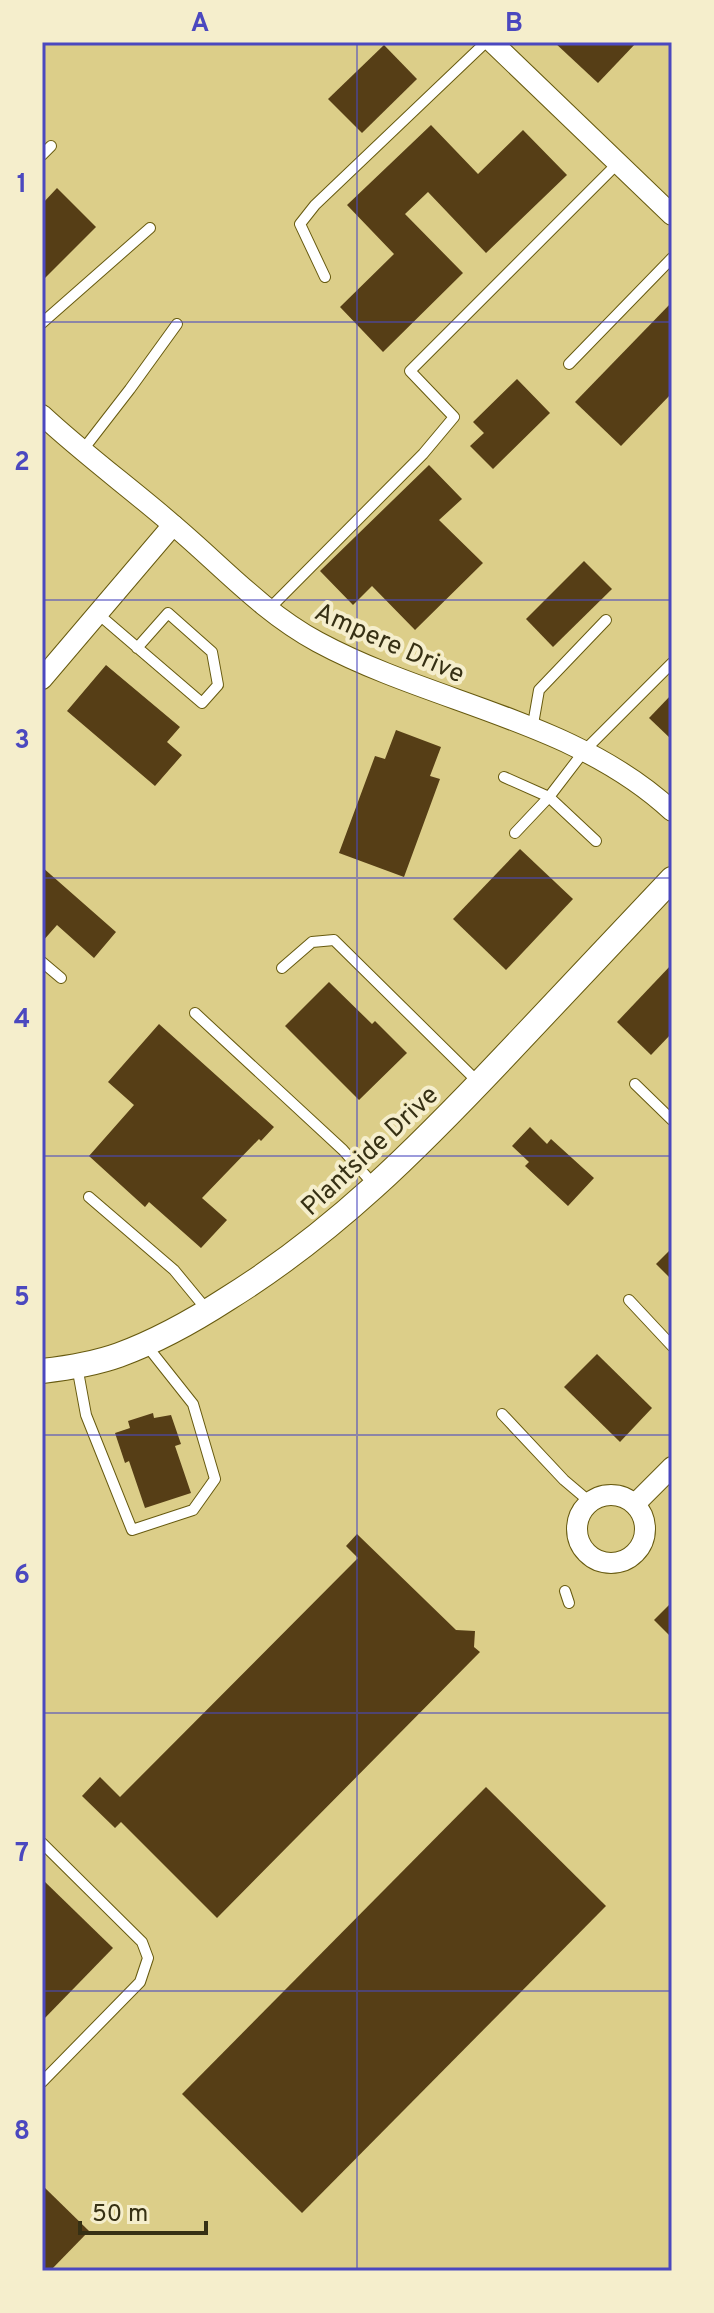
<svg xmlns="http://www.w3.org/2000/svg" width="714" height="2313" font-family="Overpass,sans-serif">
  <style>
    .building { fill: #563e16 }
    .lines { fill: none; stroke-linecap: round; stroke-linejoin: round }
    .service-casing { stroke: #675a0f; stroke-width: 12 }
    .minor-casing { stroke: #675a0f; stroke-width: 22 }
    .tertiary-casing { stroke: #675a0f; stroke-width: 26 }
    .service { stroke: #fff; stroke-width: 10 }
    .minor { stroke: #fff; stroke-width: 20 }
    .tertiary { stroke: #fff; stroke-width: 24 }
    .grid { fill: none; stroke: #4b48bf; stroke-width: 2; stroke-opacity: 0.55 }
    .labels { text-anchor: middle; stroke-width: 8; stroke-linejoin: round; paint-order: stroke }
    .street-label { font-size: 26px; fill: #363014; stroke: #f5eecc }
    .neatline { fill: none; stroke: #4b48bf; stroke-width: 3 }
    .grid-label { font-size: 26px; text-anchor: middle; font-weight: bold; fill: #4b48bf }
  </style>
  <rect width="100%" height="100%" fill="#dcce89"/>
  <g class="building">
    <path d="M554 42H637L598 83Z"/>
    <path d="M384 45 417 79 362 133 328 99Z"/>
    <path d="M431 125 478 174 523 130 567 175 486 253 428 192 405 214 463 273 383 352 340 307 394 254 347 205Z"/>
    <path d="M57 188 96 227 42 281V204Z"/>
    <path d="M672 302V393L621 446 575 402Z"/>
    <path d="M517 379 550 413 493 469 470 446 484 433 473 422Z"/>
    <path d="M429 465 462 499 439 520 483 563 415 630 372 586 353 605 320 571Z"/>
    <path d="M584 561 612 589 553 647 526 619Z"/>
    <path d="M106 665 180 727 167 742 182 755 155 786 67 711Z"/>
    <path d="M672 694V740L649 718Z"/>
    <path d="M396 730 441 747 430 776 440 779 404 877 339 853 375 756 385 759Z"/>
    <path d="M520 849 573 899 506 970 453 919Z"/>
    <path d="M42 867 116 932 94 958 57 925 42 942Z"/>
    <path d="M672 964V1033L651 1055 617 1022Z"/>
    <path d="M329 982 372 1024 375 1021 407 1053 359 1100 285 1026Z"/>
    <path d="M159 1024 274 1127 261 1141 259 1139 202 1198 227 1220 201 1248 149 1202 145 1207 89 1156 134 1105 108 1082Z"/>
    <path d="M530 1127 547 1144 551 1139 594 1178 568 1206 525 1166 529 1162 512 1146Z"/>
    <path d="M672 1248V1280L656 1264Z"/>
    <path d="M597 1354 652 1408 620 1442 564 1387Z"/>
    <path d="M153 1413 154 1418 171 1415 181 1444 175 1446 191 1493 145 1508 129 1461 125 1463 115 1433 130 1428 128 1421Z"/>
    <path d="M357 1534 456 1630 475 1631 474 1647 480 1652 217 1918 121 1822 115 1828 82 1796 100 1777 120 1797 358 1558 346 1546Z"/>
    <path d="M672 1602V1638L654 1620Z"/>
    <path d="M486 1787 606 1906 302 2213 182 2094Z"/>
    <path d="M42 1879 113 1948 42 2021Z"/>
    <path d="M42 2185 89 2231 50 2271H42Z"/>
  </g>
  <g class="lines">
    <defs>
      <g id="service">
        <path d="M42 155 51 146"/>
        <path d="M325 277 300 224 315 205 486 42"/>
        <path d="M42 323 150 228"/>
        <path d="M569 364 672 258"/>
        <path d="M82 451 130 389 177 324"/>
        <path d="M268 610 423 454 454 417 410 371 618 163"/>
        <path d="M97 613 202 703 218 685 212 652 168 613 137 648"/>
        <path d="M532 730 539 690 606 620"/>
        <path d="M504 777 549 797 596 841"/>
        <path d="M515 833 549 797 585 750 672 663"/>
        <path d="M42 962 61 978"/>
        <path d="M282 968 312 942 334 940 479 1083"/>
        <path d="M195 1013 343 1150 375 1186"/>
        <path d="M635 1084 672 1120"/>
        <path d="M89 1197 174 1270 207 1310"/>
        <path d="M629 1300 672 1346"/>
        <path d="M77 1366 86 1415 132 1530 193 1510 215 1479 193 1404 147 1346"/>
        <path d="M502 1414 564 1480 590 1502"/>
        <path d="M565 1591 569 1603"/>
        <path d="M42 1843 142 1942 148 1958 140 1982 42 2082"/>
      </g>
      <g id="minor">
        <path d="M492 42 672 215"/>
        <path d="M42 415C84 454 129 487 172 524 221 565 261 611 318 642 433 704 574 720 672 811"/>
        <path d="M42 679 173 525"/>
        <circle cx="611" cy="1529" r="34"/>
        <path d="M635 1504 672 1467"/>
      </g>
      <path id="tertiary" d="M42 1371C68 1368 94 1364 119 1355 157 1341 193 1321 227 1299 335 1232 418 1148 505 1056 561 997 616 938 672 879"/>
    </defs>
    <use href="#service" class="service-casing"/>
    <use href="#minor" class="minor-casing"/>
    <use href="#tertiary" class="tertiary-casing"/>
    <use href="#service" class="service"/>
    <use href="#minor" class="minor"/>
    <use href="#tertiary" class="tertiary"/>
  </g>
  <path class="grid" d="M357 42V2271M42 322H672M42 600H672M42 878H672M42 1156H672M42 1435H672M42 1713H672M42 1991H672"/>
  <g class="labels">
    <g class="street-label">
      <text transform="translate(390 642) rotate(24)" y="9">Ampere Drive</text>
      <text transform="translate(369 1150) rotate(-43)" y="9">Plantside Drive</text>
    </g>
  </g>
  <rect width="714" height="2313" fill="none" stroke="#f5eecc" stroke-width="88"/>
  <path d="M80 2221v12h126v-12" fill="none" stroke="#363014" stroke-width="4"/>
  <text x="92" y="2221" font-size="24" fill="#363014" stroke="#f5eecc" stroke-width="6" paint-order="stroke">50 m</text>
  <rect x="44" y="44" width="626" height="2225" class="neatline"/>
  <g class="grid-label">
    <text x="200" y="31">A</text>
    <text x="514" y="31">B</text>
    <text x="22" y="192">1</text>
    <text x="22" y="470">2</text>
    <text x="22" y="748">3</text>
    <text x="22" y="1027">4</text>
    <text x="22" y="1305">5</text>
    <text x="22" y="1583">6</text>
    <text x="22" y="1861">7</text>
    <text x="22" y="2139">8</text>
  </g>
</svg>
